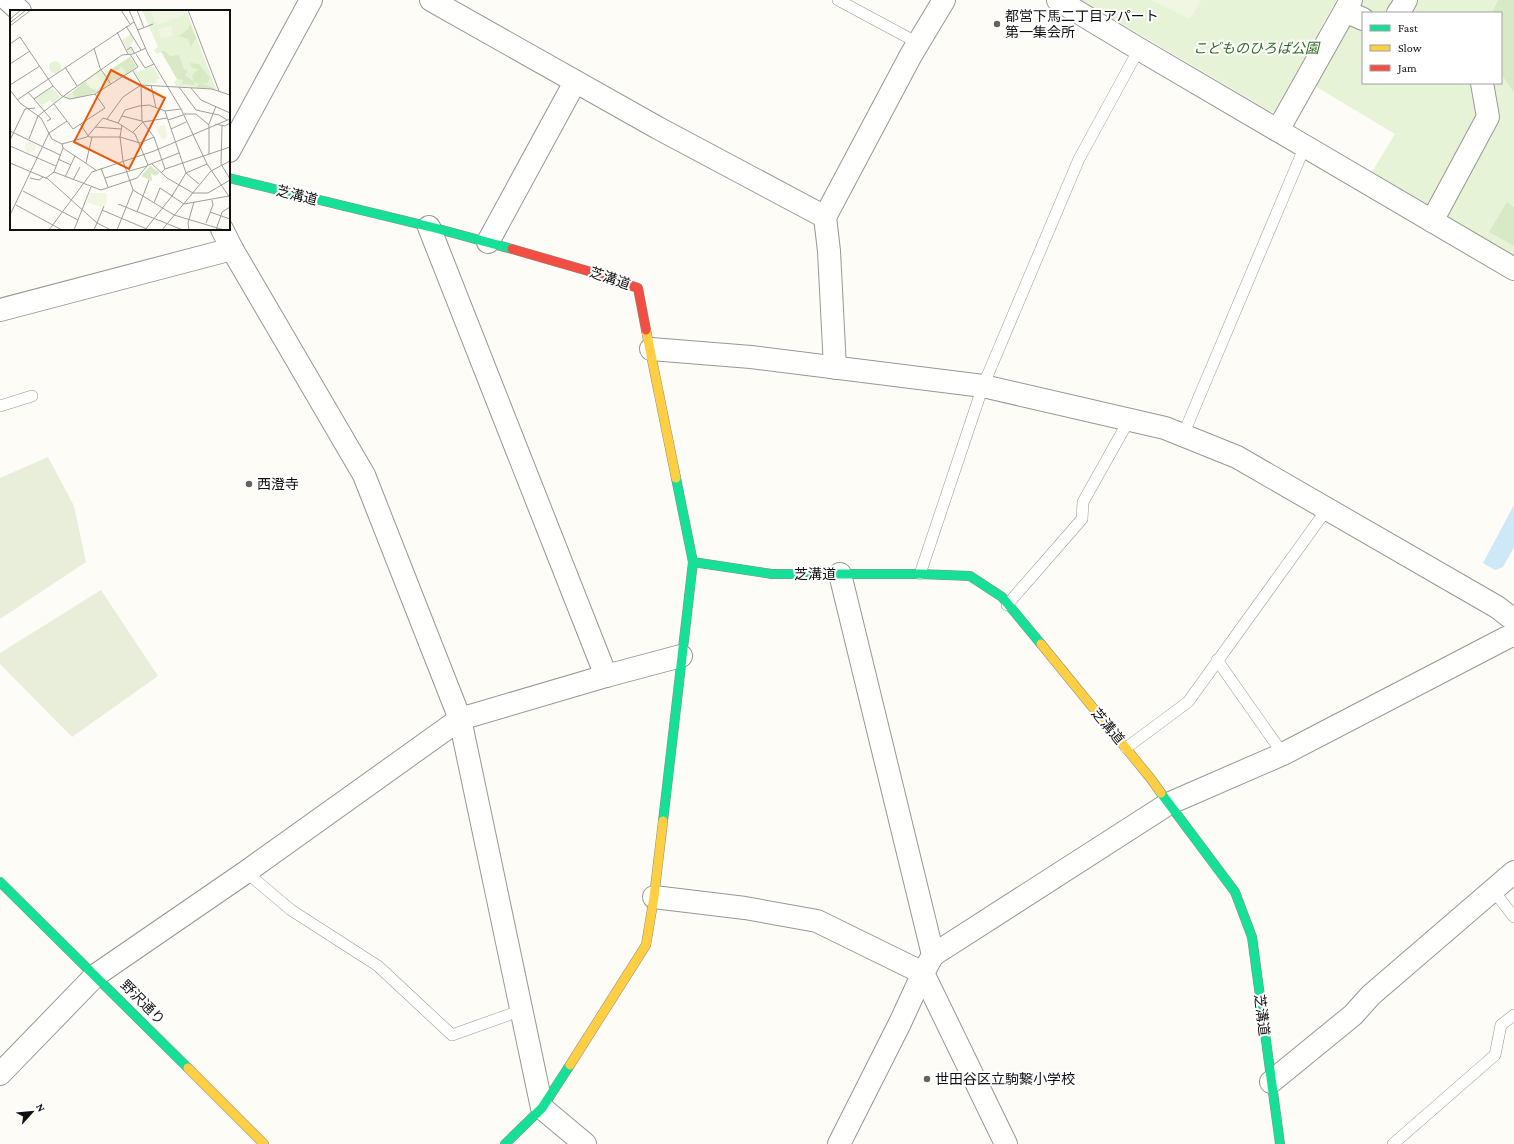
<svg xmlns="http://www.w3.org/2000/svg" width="1514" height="1144" font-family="'Crimson Pro','Noto Sans JP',serif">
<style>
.green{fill:#e7f3d7;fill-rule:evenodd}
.forest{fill:#d8eac5}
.cemetery{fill:#e9eedb}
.pitch{fill:#f0f6e1}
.water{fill:#cde8f7}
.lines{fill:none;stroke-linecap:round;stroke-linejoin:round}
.lane-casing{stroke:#979795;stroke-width:12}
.street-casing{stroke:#979795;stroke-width:24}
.fast-casing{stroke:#8e8d8b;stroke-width:10}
.slow-casing{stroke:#8e8d8b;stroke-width:10}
.jam-casing{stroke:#8e8d8b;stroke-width:10}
.lane{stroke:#fffffe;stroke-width:11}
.street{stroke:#fffffe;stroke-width:22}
.fast{stroke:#16e098;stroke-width:9}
.slow{stroke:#ffcf43;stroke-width:9}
.jam{stroke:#f24e42;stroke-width:9}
.poi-dot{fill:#646362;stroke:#fff;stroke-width:1.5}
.labels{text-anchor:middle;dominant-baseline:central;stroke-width:4;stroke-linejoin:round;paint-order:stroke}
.poi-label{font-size:14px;fill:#111;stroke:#fff;text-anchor:start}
.park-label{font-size:14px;font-style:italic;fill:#2f6b1f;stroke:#fff}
.street-label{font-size:14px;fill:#111;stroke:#fff}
.inset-road{fill:none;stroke:#9f9e9b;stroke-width:1}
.view{fill:#e8590c;fill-opacity:0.15;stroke:#e8590c;stroke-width:2}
.inset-edge{fill:none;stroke:#111;stroke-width:2}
</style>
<rect width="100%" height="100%" fill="#fdfcf7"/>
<g class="green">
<path d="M 1081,0 L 1336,0 L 1275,114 Z"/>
<path d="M 1363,0 L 1514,0 L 1514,256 L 1437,213 L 1372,172 L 1395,134 L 1310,83 ZM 1363,13 L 1501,13 L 1501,83 L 1363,83 Z"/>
</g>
<g class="forest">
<path d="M 1498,0 L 1514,0 L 1514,92 L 1501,74 L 1501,13 L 1492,13 Z"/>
<path d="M 1507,202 L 1514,207 L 1514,246 L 1489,232 Z"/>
</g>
<g class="cemetery">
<path d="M 48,457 L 74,506 L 86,562 L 0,619 L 0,478 Z"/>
<path d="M 101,590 L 158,676 L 72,737 L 0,664 L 0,653 Z"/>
</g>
<path class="pitch" d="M 1151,0 L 1201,0 L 1190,19 Z"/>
<path class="water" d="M 1514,505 L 1514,547 L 1503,567 L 1495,570 L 1483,563 Z"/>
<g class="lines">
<g class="lane-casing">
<g id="lane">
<path d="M 838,0 L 918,43"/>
<path d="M 0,406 L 32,396"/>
<path d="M 1183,435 L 1305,146"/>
<path d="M 920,574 L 983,386 L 1079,159 L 1139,49"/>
<path d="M 1007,605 L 1082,519 L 1083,502 L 1129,420"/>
<path d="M 1217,660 L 1283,754"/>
<path d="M 1126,748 L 1188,702 L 1327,509"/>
<path d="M 246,872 L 291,910 L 378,966 L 452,1035 L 522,1010"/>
<path d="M 1493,890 L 1514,917"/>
<path d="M 1393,1144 L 1495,1055 L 1501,1025 L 1514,1015"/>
</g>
</g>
<g class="street-casing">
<g id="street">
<path d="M 8,0 L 20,11"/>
<path d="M 431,0 L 658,128 L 825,217 L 911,55 L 944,0"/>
<path d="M 1058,0 L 1139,49 L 1514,269"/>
<path d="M 1345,11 L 1363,19"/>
<path d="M 1398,13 L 1401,9 L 1406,0"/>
<path d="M 1278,130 L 1351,0"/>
<path d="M 229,151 L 311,0"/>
<path d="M 825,217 L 829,251 L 835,368"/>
<path d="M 1432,221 L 1488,117 L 1482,83"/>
<path d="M 429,227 L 606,676"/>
<path d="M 222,229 L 232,249 L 364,475 L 460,719 L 542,1108 L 585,1144"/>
<path d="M 488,242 L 575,82"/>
<path d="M 0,310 L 232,249"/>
<path d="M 651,349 L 751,357 L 983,386 L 1165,428 L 1237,457 L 1497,607 L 1514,620"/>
<path d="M 840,574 L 933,955"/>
<path d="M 654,897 L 745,908 L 817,921 L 923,973 L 1006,1144"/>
<path d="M 0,1074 L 96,975 L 246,872 L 460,719 L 606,676 L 681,656"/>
<path d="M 1271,1082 L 1353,1015 L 1371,995 L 1514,872"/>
<path d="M 839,1144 L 900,1023 L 923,973 L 933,955 L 1168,804 L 1283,754 L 1506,638 L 1514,635"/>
</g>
</g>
<g class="fast-casing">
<g id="fast">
<path d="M 229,178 L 435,228 L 512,249"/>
<path d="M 693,562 L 772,574 L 920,574 L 970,576 L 1002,597 L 1041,644"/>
<path d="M 1161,793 L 1235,892 L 1252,937 L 1280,1144"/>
<path d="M 663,821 L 693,562 L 676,478"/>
<path d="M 0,882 L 188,1068"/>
<path d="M 505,1144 L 542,1108 L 570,1065"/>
</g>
</g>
<g class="slow-casing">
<g id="slow">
<path d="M 646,330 L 676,478"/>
<path d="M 1041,644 L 1151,779 L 1161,793"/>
<path d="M 570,1065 L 646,945 L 654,897 L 663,821"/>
<path d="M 188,1068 L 264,1144"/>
</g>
</g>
<g class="jam-casing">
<path id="jam" d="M 512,249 L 588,271 L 638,288 L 646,330"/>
</g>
<use href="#lane" class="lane"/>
<use href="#street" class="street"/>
<use href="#fast" class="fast"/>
<use href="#slow" class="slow"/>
<use href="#jam" class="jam"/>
</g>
<g class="poi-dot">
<circle cx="997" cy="24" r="4"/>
<circle cx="249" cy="484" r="4"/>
<circle cx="927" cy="1079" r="4"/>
</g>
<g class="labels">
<g class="poi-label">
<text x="1005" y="16">都営下馬二丁目アパート<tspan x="1005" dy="16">第一集会所</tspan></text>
<text x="257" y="484">西澄寺</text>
<text x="935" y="1079">世田谷区立駒繋小学校</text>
</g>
<g class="park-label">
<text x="1256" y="48">こどものひろば公園</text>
</g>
<g class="street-label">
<text transform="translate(297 195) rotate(14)">芝溝道</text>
<text transform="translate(610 278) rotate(19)">芝溝道</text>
<text x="815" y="574">芝溝道</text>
<text transform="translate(1108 726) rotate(50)">芝溝道</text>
<text transform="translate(143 1002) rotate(45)">野沢通り</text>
<text transform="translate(1262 1015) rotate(83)">芝溝道</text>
</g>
</g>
<g transform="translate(10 10)">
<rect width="220" height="220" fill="#fdfcf7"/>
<path d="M 132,0 L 176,0 L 206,79 L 166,76 L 164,72 L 167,69 L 151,42 L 147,44 L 144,40 L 148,37 ZM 121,24 L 124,29 L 120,37 L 124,43 L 119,43 L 112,30 ZM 120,47 L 127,57 L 106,71 L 104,69 L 100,72 L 95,63 ZM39 57a6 6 0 1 1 12 0a6 6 0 1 1-12 0ZM 143,56 L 150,68 L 147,70 L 148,73 L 132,74 L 124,61 L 126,59 L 128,62 ZM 90,59 L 101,74 L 90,81 L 63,89 L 56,87 ZM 42,78 L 51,87 L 43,94 L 40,90 L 32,96 L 26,88 Z" fill="#e7f3d7"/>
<path d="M 180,14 L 186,28 L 181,37 L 178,29 L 169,26 L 178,19 ZM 151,41 L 155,41 L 160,46 L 169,45 L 174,59 L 178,61 L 175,65 L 183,71 L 182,65 L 188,59 L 182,58 L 180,53 L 189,54 L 200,68 L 198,73 L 190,74 L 198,75 L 205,79 L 188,78 L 186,77 L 189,74 L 184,72 L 185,75 L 172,74 L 173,70 L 167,69 ZM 120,47 L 126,56 L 122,60 L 111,67 L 116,62 L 111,56 L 110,59 L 102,63 L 100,60 ZM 75,72 L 80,78 L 90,81 L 66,88 L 62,82 ZM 140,156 L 150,163 L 145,166 L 141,163 L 142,171 L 131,166 Z" fill="#d8eac5"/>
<path d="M 140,0 L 174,0 L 176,4 L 147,15 ZM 161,16 L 163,26 L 151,28 L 148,19 ZM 86,64 L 94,76 L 87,80 L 81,78 L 76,72 ZM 155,115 L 157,124 L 157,128 L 152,130 L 146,117 ZM14.5 137a5.5 5.5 0 1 1 11 0a5.5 5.5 0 1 1-11 0ZM 80,183 L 96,183 L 97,189 L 95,196 L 91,197 L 77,192 Z" fill="#f0f6e1"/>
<path class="inset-road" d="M 111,0 L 120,14M 119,0 L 138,44 L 171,99 L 197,154 L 220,188M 127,0 L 134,18M 178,0 L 209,81M 0,9 L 11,0M 1,12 L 16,0M 0,16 L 21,0M 116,16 L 131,40M 128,20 L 143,14M 107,22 L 118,44M 0,34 L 10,27 L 43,76 L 52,86 L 60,89 L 85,84 L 128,57 L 120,44M 84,38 L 90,58 L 101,74M 117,40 L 121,37 L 125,44M 126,44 L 135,58 L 144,54M 0,54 L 20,41M 55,57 L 67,76M 123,61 L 131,74 L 132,111 L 144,127 L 155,159M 0,75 L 30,56M 141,75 L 146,98M 169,77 L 186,100 L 209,105 L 217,110M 181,78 L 191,90 L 220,103M 0,80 L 10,93 L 31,108 L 42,129 L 52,134M 18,82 L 41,109 L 37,111M 24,89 L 43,76M 7,90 L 124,12M 44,94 L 63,119 L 95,98 L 85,84M 155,101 L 176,163 L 189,174M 174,104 L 186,104 L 199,115 L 199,144M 112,106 L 132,111M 97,109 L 113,87 L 131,75 L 202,79 L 220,85M 158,110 L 173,105M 108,113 L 115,100 L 129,96 L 139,95 L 155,101 L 171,99M 70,114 L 79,127 L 110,127 L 130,133 L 144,127M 199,114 L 206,96M 205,114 L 215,116 L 220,113M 112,115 L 110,127 L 113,151 L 123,180 L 164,205 L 214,220M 212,116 L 211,154 L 220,169M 85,117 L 111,119M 161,119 L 176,112M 0,121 L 50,145M 123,122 L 133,112 L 157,108M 19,129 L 28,106 L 59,82 L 112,45 L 123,44 L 136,38M 0,130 L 15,99 L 25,98M 52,134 L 77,127 L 93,108 L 108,113 L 125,124 L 138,155M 0,136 L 46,156M 53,138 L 86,160M 48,149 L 61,155M 0,153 L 38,169 L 87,213 L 101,220M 76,153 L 82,127M 142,154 L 157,168 L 183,183 L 198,183 L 220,170M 91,158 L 98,177M 44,162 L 91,180 L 127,168 L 138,155 L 169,143M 152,162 L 155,159 L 220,137M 55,167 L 65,146M 20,168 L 29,170 L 33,167M 36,168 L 44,162 L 53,138 L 52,134M 95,168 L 137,156M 63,170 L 70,157M 13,181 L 68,210M 144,193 L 150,178 L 174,194 L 219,186M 108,194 L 173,220M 6,195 L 52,220M 92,200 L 139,220M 127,202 L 139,170M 200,202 L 220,209M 0,205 L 39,123 L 57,111M 196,213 L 203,195 L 202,190M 39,220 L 82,162 L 144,141 L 220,109M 64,220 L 81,177M 84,220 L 94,196M 107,220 L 123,180M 135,220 L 162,186 L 176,163 L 197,154M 152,220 L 201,161 L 220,151M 179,220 L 178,213 L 184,192M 206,220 L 212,202 L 220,197"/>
<path class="view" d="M 101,60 L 155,88 L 119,159 L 64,132 Z"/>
<rect width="220" height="220" class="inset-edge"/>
</g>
<rect x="1362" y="12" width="140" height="72" fill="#ffffff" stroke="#a0a0a0"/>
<rect x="1370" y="25" width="20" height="6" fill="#16e098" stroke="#a0a0a0"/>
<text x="1398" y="32" font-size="12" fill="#111111">Fast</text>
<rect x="1370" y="45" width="20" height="6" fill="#ffcf43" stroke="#a0a0a0"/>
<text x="1398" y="52" font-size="12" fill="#111111">Slow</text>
<rect x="1370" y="65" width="20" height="6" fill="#f24e42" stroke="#a0a0a0"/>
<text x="1398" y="72" font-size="12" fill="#111111">Jam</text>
<g transform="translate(32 1112) rotate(63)" stroke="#ffffff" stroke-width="3" paint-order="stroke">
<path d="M0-3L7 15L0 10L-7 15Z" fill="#111111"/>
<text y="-6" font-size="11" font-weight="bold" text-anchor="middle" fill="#111111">N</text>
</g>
</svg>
